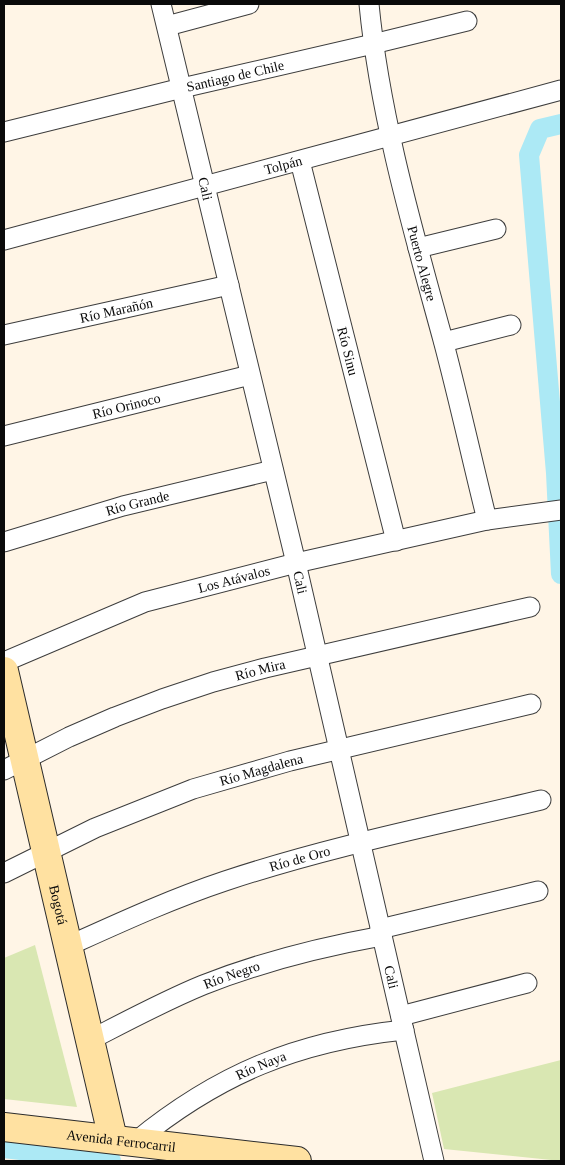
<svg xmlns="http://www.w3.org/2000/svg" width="565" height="1165" font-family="Georgia,serif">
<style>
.green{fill:#d9e7b2}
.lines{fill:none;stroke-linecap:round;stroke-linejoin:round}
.canal{stroke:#ace9f5;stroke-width:20}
.street-casing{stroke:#3d3d3d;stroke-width:21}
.secondary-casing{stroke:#2c2c2c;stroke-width:30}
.street{stroke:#fff;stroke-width:19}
.secondary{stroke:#ffe1a1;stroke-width:28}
.labels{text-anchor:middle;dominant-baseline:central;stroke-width:5;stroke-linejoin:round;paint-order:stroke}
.street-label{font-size:14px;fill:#0a0a0a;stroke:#fff}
</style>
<rect width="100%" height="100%" fill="#fff5e6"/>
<g class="green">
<path d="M 35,945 L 77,1107 L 4,1099 L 4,958 Z"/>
<path d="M 561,1060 L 561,1161 L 444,1149 L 432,1093 Z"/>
</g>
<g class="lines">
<g class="canal">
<path d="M 561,124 L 540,129 L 529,155 L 556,473 L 561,574"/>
<path d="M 4,1148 L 111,1161"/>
</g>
<g class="street-casing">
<g id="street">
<path id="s1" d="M 161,4 L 296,563 L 434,1161"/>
<path id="s2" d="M 369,4 C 380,118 413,230 443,340 C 459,400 472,460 487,520"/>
<path d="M 167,26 L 249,4"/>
<path id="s3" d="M 4,132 L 182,88 L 373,44 L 467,21"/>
<path id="s4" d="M 300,161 L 396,541"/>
<path id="s5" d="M 4,240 L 561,90"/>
<path d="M 418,248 L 496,229"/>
<path id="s6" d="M 4,335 L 229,285"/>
<path d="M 444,342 L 511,325"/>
<path id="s7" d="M 4,436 L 250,375"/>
<path id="s8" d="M 4,542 L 123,506 L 273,470"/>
<path id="s9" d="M 4,662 L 145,602 L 296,563 L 487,520 L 561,510"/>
<path id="s10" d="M 4,770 L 69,737 L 115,717 L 162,699 L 213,682 L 265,668 L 530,607"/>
<path id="s11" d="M 4,873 L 95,828 L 193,789 L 290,761 L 531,704"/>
<path d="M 380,929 L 538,891"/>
<path id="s12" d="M 68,946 C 119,923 171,899 225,881 C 327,847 436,825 541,800"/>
<path d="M 401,1016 L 527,983"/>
<path id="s13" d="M 90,1040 C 127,1021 164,1001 203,985 C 261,962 321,947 382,936"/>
<path id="s14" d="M 135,1142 C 218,1074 298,1041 404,1030"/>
</g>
</g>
<g class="secondary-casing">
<g id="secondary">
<path id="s15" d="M 4,671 L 113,1139"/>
<path id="s16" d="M 4,1127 L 297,1161"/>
</g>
</g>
<use href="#street" class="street"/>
<use href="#secondary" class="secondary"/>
</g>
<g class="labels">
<g class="street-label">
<text stroke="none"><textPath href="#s3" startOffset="238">Santiago de Chile</textPath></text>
<text stroke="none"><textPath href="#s5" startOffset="289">Tolpán</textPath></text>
<text stroke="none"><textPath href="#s1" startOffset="190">Cali</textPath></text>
<text stroke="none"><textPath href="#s2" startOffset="265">Puerto Alegre</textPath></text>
<text stroke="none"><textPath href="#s6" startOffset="115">Río Marañón</textPath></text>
<text stroke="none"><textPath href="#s4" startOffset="196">Río Sinu</textPath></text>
<text stroke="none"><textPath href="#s7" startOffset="126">Río Orinoco</textPath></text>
<text stroke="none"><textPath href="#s8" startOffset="139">Río Grande</textPath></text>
<text stroke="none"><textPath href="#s9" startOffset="245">Los Atávalos</textPath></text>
<text stroke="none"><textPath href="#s1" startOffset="595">Cali</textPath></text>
<text stroke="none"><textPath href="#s10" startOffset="276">Río Mira</textPath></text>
<text stroke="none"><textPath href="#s11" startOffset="278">Río Magdalena</textPath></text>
<text stroke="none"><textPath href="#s12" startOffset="248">Río de Oro</textPath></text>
<text stroke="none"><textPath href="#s15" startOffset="240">Bogotá</textPath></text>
<text stroke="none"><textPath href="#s13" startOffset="156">Río Negro</textPath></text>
<text stroke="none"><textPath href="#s1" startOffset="1000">Cali</textPath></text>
<text stroke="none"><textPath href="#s14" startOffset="148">Río Naya</textPath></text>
<text stroke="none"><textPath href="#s16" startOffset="118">Avenida Ferrocarril</textPath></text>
</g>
</g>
<rect width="565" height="1165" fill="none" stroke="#0a0a0a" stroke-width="10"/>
</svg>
